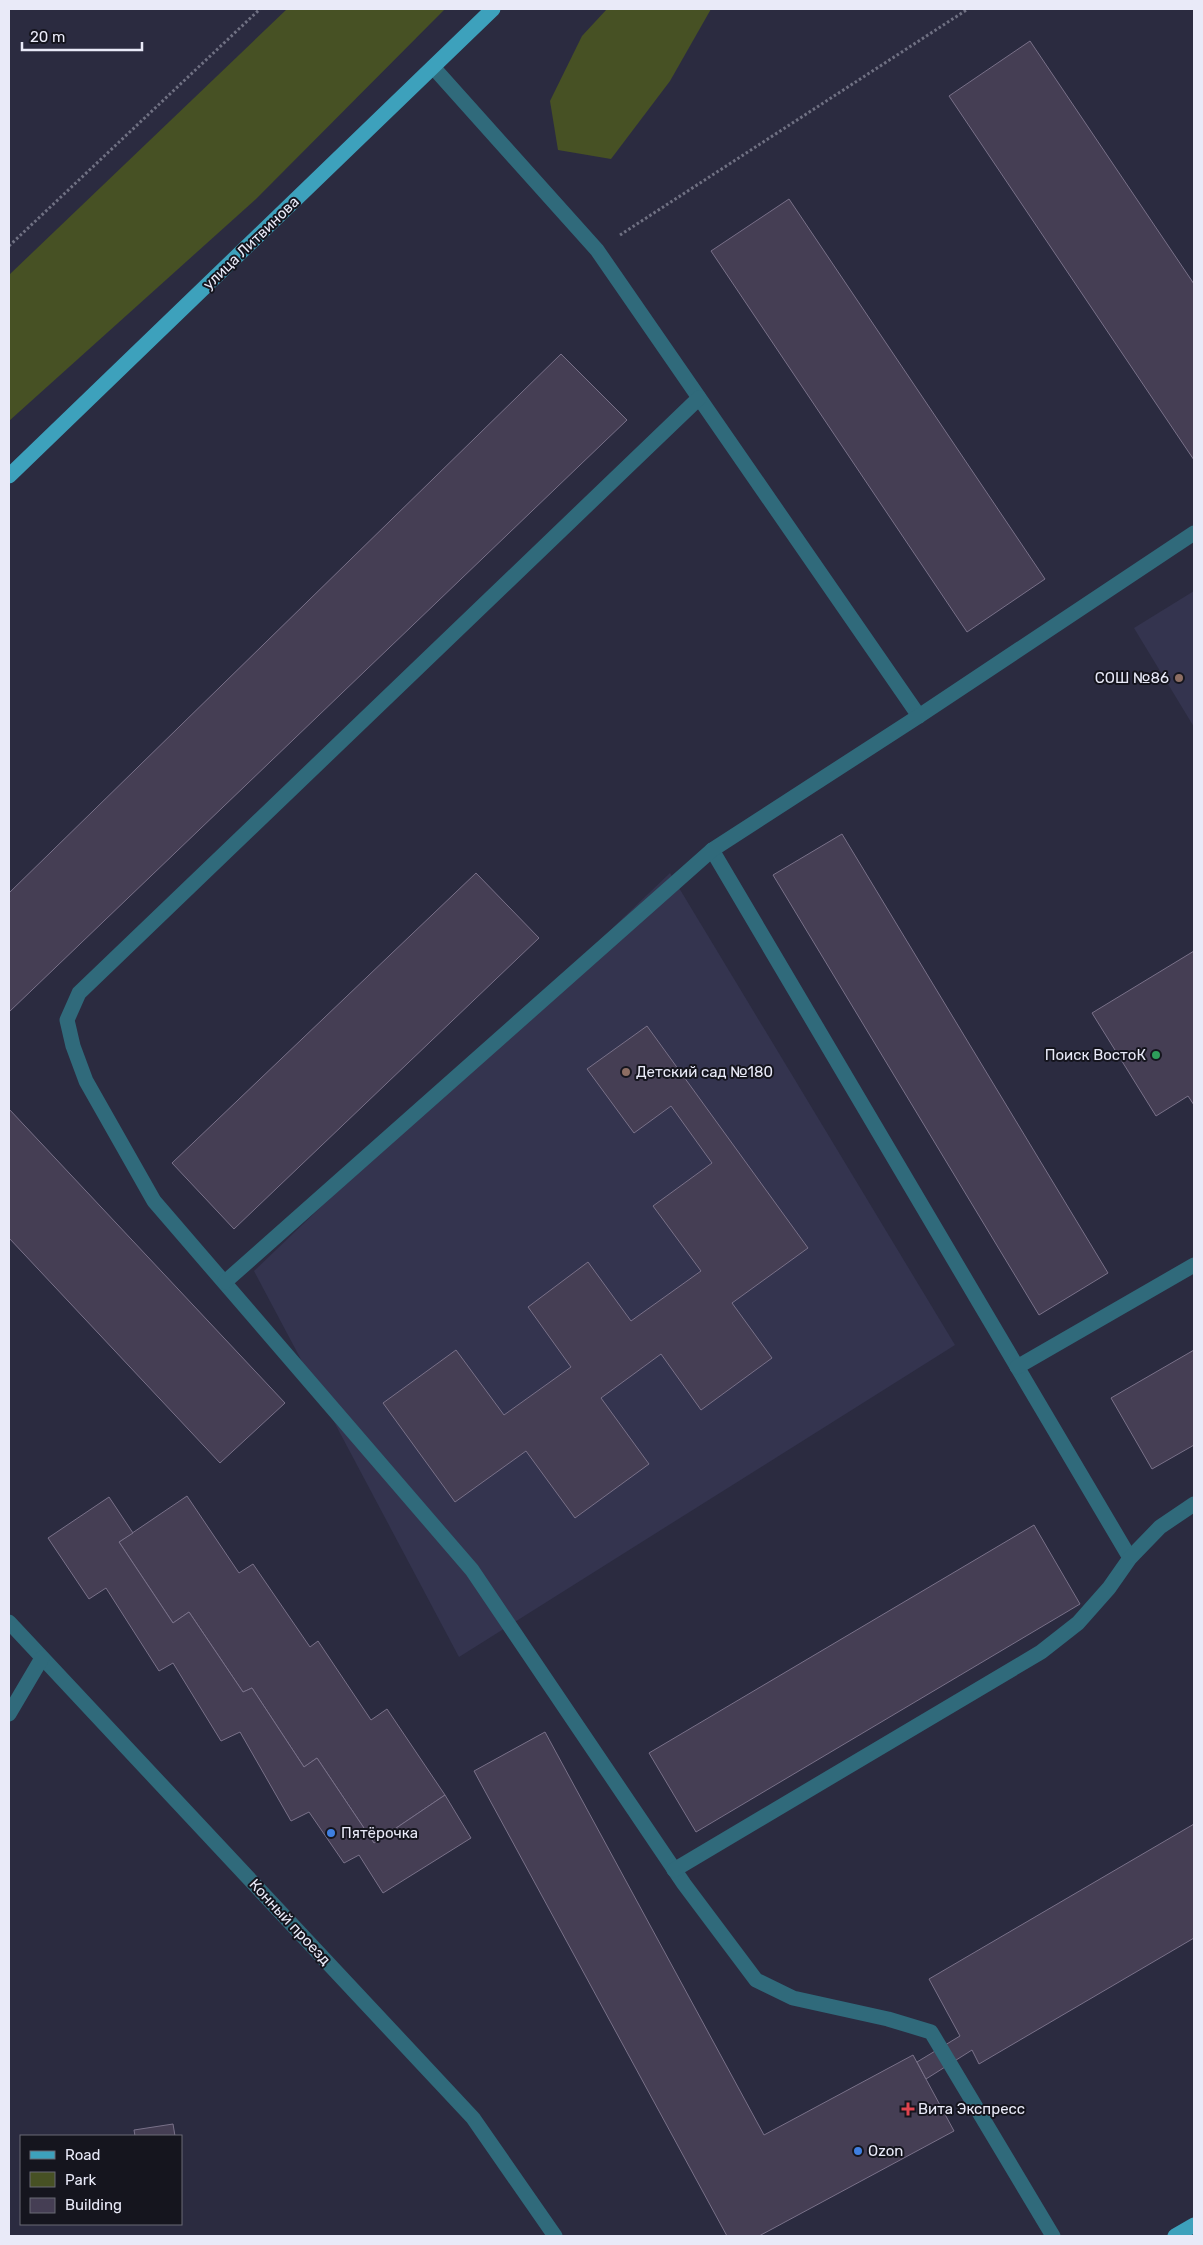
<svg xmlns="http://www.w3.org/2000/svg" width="1203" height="2245" font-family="Rubik,sans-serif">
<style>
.built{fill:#34344f}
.green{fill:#475124}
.building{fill:#453e54;stroke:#797189}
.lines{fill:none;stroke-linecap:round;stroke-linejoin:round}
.path{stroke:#707183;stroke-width:3;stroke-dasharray:2.5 2.5;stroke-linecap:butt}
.minor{stroke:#306a7b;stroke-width:15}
.major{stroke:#3da1bc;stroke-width:15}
.education-dot{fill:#8d6e63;stroke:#15151e;stroke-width:2}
.leisure-dot{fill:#2e9e5b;stroke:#15151e;stroke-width:2}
.shop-dot{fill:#3f7fe0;stroke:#15151e;stroke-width:2}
.health-dot{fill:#e0444e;stroke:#15151e;stroke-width:2}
.labels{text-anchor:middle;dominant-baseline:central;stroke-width:4;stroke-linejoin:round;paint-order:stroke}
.street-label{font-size:15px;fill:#e9eaf8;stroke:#15151e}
.poi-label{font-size:15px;fill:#e9eaf8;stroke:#15151e;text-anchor:start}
</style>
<rect width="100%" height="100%" fill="#2b2b40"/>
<g class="built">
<path d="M 1194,591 L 1194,727 L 1134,628 Z"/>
<path d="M 670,873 L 955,1345 L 459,1657 L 254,1271 Z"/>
</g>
<g class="green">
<path d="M 287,9 L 445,9 L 256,199 L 9,421 L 9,275 Z"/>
<path d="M 607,9 L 711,9 L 670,81 L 611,159 L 558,150 L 550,101 L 582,36 Z"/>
</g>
<g class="building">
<path d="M 1030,41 L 1194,284 L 1194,460 L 949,96 Z"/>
<path d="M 789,199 L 1045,579 L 967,632 L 711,251 Z"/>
<path d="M 561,354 L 627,420 L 9,1012 L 9,893 Z"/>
<path d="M 842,834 L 1108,1273 L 1039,1315 L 773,875 Z"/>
<path d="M 476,873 L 539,938 L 234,1229 L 172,1163 Z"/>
<path d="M 1194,951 L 1194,1105 L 1188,1096 L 1156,1116 L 1092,1013 Z"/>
<path d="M 647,1026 L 808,1248 L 732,1303 L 772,1358 L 701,1410 L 661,1354 L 601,1398 L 649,1464 L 575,1518 L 526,1451 L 455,1502 L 383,1403 L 456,1350 L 504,1415 L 571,1367 L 528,1307 L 588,1262 L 631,1321 L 701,1271 L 653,1206 L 712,1163 L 671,1106 L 634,1133 L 587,1069 Z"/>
<path d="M 9,1109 L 285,1403 L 220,1463 L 9,1238 Z"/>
<path d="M 1194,1350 L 1194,1445 L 1152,1469 L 1111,1398 Z"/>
<path d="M 187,1496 L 239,1573 L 253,1564 L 310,1647 L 318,1641 L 371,1720 L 387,1709 L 445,1795 L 374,1843 L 317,1758 L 304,1767 L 252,1688 L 243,1692 L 189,1612 L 173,1623 L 119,1542 Z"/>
<path d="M 109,1497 L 133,1533 L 119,1542 L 173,1623 L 189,1612 L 243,1692 L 252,1688 L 304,1767 L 317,1758 L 374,1843 L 445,1795 L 471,1838 L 383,1893 L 359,1855 L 344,1863 L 309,1812 L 291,1821 L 240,1732 L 221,1741 L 173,1663 L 159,1671 L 106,1588 L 89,1599 L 48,1538 Z"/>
<path d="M 1034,1525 L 1080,1604 L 696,1832 L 649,1753 Z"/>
<path d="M 545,1732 L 764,2135 L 913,2055 L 954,2131 L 759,2236 L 727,2236 L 474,1771 Z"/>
<path d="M 1194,1824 L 1194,1938 L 979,2064 L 972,2050 L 926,2079 L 917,2062 L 960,2036 L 929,1979 Z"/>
<path d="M 173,2124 L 175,2136 L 135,2136 L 134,2130 Z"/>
</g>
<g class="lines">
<g class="path">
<path d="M 620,235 L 968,9"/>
<path d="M 9,246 L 260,9"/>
</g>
<g class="minor">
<path d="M 433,67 L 597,250 L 919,716"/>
<path d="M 699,398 L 79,993 L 67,1020 L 73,1046 L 86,1081 L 154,1201 L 472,1570 L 684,1884 L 756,1980 L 793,1998 L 888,2019 L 931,2032 L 1053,2236"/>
<path d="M 712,850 L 1130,1558"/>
<path d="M 225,1282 L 712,850 L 919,716 L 1194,533"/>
<path d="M 1017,1367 L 1194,1265"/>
<path d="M 9,1622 L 473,2118 L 555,2236"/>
<path d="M 9,1714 L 42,1658"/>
<path d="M 674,1870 L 1041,1652 L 1078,1623 L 1109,1588 L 1130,1558 L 1160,1527 L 1194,1504"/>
</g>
<g class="major">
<path d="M 9,476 L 493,9"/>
<path d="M 1175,2236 L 1194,2225"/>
</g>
</g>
<g class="education-dot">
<circle cx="1179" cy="678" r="5"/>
<circle cx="626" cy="1072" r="5"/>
</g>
<circle class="leisure-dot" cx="1156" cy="1055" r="5"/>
<g class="shop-dot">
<circle cx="331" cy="1833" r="5"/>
<circle cx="858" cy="2151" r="5"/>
</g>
<path class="health-dot" d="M905.5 2101.5h5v5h5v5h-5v5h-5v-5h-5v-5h5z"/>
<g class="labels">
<g class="street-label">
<text transform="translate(251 243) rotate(-44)">улица Литвинова</text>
<text transform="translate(290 1922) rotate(47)">Конный проезд</text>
</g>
<g class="poi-label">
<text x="1169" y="678" text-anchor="end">СОШ №86</text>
<text x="1146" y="1055" text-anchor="end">Поиск ВостоК</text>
<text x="636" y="1072">Детский сад №180</text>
<text x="341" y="1833">Пятёрочка</text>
<text x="918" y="2109">Вита Экспресс</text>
<text x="868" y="2151">Ozon</text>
</g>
</g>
<rect width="1203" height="2245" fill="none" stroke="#e9eaf8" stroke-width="20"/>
<rect x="20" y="2135" width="162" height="90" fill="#15151e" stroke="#6a6a75"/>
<rect x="30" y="2151" width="25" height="8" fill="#3da1bc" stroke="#6a6a75"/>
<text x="65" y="2160" font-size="15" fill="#e9eaf8">Road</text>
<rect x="30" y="2172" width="25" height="15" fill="#475124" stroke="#6a6a75"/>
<text x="65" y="2185" font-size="15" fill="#e9eaf8">Park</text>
<rect x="30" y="2198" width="25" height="15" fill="#453e54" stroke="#6a6a75"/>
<text x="65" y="2210" font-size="15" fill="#e9eaf8">Building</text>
<path d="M22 42v8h120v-8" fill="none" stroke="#e9eaf8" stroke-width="2.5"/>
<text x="30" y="42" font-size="15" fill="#e9eaf8" stroke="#15151e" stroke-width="4" paint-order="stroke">20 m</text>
</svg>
